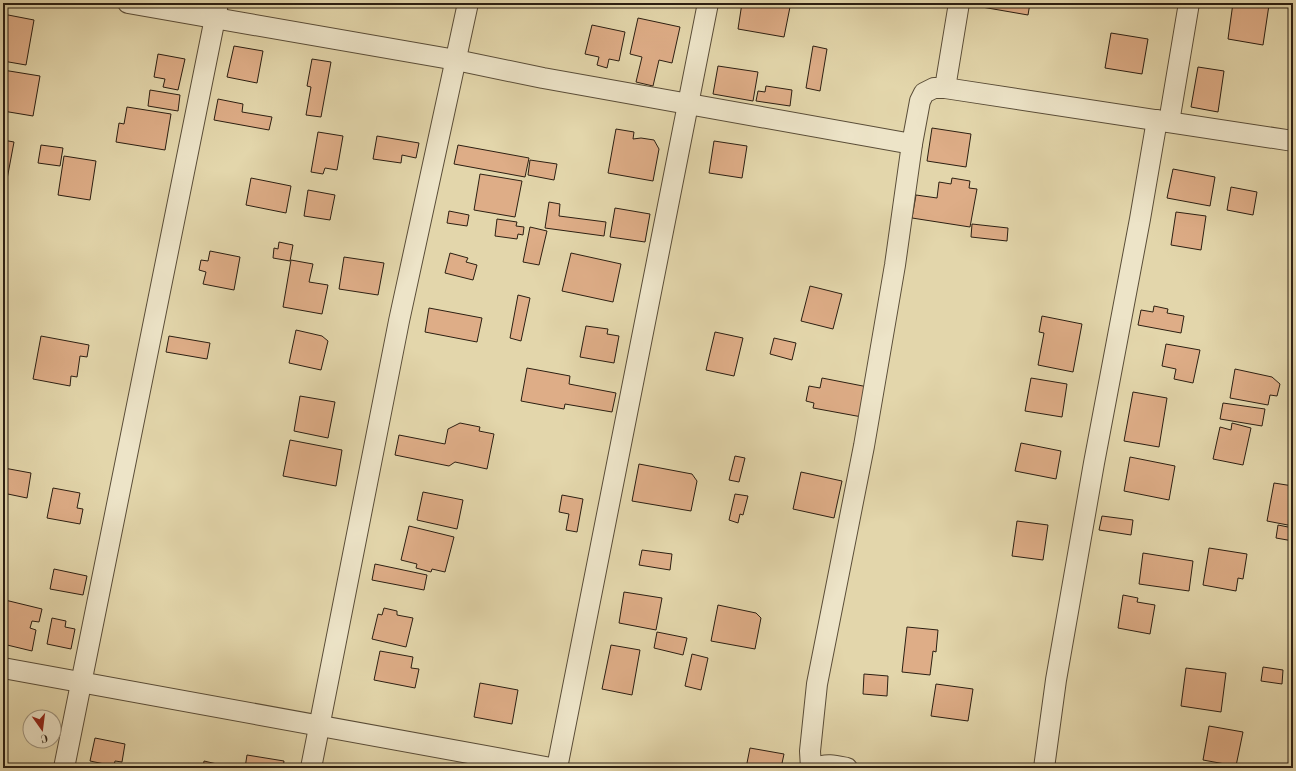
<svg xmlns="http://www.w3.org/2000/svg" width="1296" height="771" font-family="'Old Standard TT',serif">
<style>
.building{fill:#dead87;stroke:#2c1f12}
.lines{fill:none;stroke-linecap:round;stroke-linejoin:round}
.minor-casing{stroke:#5a4d38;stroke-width:22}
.minor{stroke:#ede4c8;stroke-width:20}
</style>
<rect width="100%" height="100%" fill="#e3d6ab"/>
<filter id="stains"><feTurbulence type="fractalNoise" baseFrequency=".005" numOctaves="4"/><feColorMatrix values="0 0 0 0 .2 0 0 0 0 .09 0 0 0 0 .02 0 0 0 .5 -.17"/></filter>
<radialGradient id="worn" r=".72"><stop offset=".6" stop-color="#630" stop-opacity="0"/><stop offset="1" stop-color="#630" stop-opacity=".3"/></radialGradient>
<g class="building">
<path d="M 742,3 L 769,3 L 790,7 L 784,37 L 738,29 Z"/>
<path d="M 977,3 L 1030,3 L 1028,15 L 976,6 Z"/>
<path d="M 1233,3 L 1258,3 L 1269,5 L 1263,45 L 1228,39 Z"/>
<path d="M 3,14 L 34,20 L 26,65 L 3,61 Z"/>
<path d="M 638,18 L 680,27 L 672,63 L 659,60 L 653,86 L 636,82 L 642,57 L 630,54 Z"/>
<path d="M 592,25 L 625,32 L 619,61 L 609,59 L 607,68 L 597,65 L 599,57 L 585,54 Z"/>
<path d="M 1111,33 L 1148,39 L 1142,74 L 1105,68 Z"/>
<path d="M 234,46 L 263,51 L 257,83 L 227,77 Z"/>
<path d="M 813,46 L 827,49 L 820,91 L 806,88 Z"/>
<path d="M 158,54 L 185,59 L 178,90 L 163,87 L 165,79 L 154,77 Z"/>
<path d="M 312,59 L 331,62 L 321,117 L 306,115 L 311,87 L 307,86 Z"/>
<path d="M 718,66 L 758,72 L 753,101 L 713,94 Z"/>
<path d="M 1198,67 L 1224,71 L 1218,112 L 1191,107 Z"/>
<path d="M 3,70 L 40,76 L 33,116 L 3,111 Z"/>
<path d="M 766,86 L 792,90 L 790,106 L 756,101 L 758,91 L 765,92 Z"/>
<path d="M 150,90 L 180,95 L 178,111 L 148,106 Z"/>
<path d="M 218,99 L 243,104 L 242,112 L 272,117 L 269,130 L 214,120 Z"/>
<path d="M 127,107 L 171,114 L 165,150 L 116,142 L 119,123 L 124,124 Z"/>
<path d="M 932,128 L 971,134 L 966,167 L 927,161 Z"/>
<path d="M 616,129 L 634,132 L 633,139 L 641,138 L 654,140 L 659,149 L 653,181 L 608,173 Z"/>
<path d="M 318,132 L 343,136 L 337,170 L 325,168 L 323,174 L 311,172 Z"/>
<path d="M 377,136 L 419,143 L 416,158 L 402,155 L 401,163 L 373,159 Z"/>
<path d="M 3,140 L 14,142 L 5,190 L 3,189 Z"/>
<path d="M 714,141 L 747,146 L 742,178 L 709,173 Z"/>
<path d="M 41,145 L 63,148 L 60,166 L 38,163 Z"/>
<path d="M 458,145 L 529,158 L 525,177 L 454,164 Z"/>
<path d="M 64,156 L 96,161 L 90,200 L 58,195 Z"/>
<path d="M 530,160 L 557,164 L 554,180 L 528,175 Z"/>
<path d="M 1173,169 L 1215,177 L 1210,206 L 1167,198 Z"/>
<path d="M 480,174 L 522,181 L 515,217 L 474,210 Z"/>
<path d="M 251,178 L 291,186 L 286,213 L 246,205 Z"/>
<path d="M 952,178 L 970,181 L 969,188 L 977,189 L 970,227 L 912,218 L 916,195 L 937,198 L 939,182 L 951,184 Z"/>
<path d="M 1231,187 L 1257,192 L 1253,215 L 1227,210 Z"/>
<path d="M 308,190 L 335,195 L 330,220 L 304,216 Z"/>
<path d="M 549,202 L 560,204 L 559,216 L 606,222 L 604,236 L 545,228 Z"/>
<path d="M 615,208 L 650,214 L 645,242 L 610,237 Z"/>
<path d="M 449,211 L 469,215 L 467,226 L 447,223 Z"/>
<path d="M 1176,212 L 1206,216 L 1201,250 L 1171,245 Z"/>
<path d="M 497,219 L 517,222 L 516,226 L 524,227 L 523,235 L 518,234 L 517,239 L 495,236 Z"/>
<path d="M 972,224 L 1008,228 L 1007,241 L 971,237 Z"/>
<path d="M 530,227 L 547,231 L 539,265 L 523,262 Z"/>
<path d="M 279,242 L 293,245 L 290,261 L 273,258 L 274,248 L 278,249 Z"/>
<path d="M 210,251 L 240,257 L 234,290 L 203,284 L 206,272 L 199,270 L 201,260 L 208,261 Z"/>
<path d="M 450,253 L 468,258 L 466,262 L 477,265 L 473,280 L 445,273 Z"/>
<path d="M 571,253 L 621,264 L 613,302 L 562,291 Z"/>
<path d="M 344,257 L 384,263 L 378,295 L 339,289 Z"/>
<path d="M 291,260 L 313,264 L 309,282 L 328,285 L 322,314 L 283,307 Z"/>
<path d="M 810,286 L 842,294 L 833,329 L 801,321 Z"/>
<path d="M 518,295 L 530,298 L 521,341 L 510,338 Z"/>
<path d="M 1154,306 L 1168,309 L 1167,313 L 1184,316 L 1181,333 L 1138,325 L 1141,310 L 1153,312 Z"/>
<path d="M 429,308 L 482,318 L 477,342 L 425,332 Z"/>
<path d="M 1042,316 L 1082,324 L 1073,372 L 1038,365 L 1044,333 L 1039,332 Z"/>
<path d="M 586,326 L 608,329 L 607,334 L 619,336 L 614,363 L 580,357 Z"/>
<path d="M 296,330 L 322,336 L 328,341 L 321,370 L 289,363 Z"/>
<path d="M 715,332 L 743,338 L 734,376 L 706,370 Z"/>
<path d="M 41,336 L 89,345 L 87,357 L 80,356 L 77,377 L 71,376 L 70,386 L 33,379 Z"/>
<path d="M 169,336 L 210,343 L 207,359 L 166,352 Z"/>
<path d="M 774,338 L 796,343 L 792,360 L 770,354 Z"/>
<path d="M 1166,344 L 1200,350 L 1193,383 L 1174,379 L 1176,369 L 1162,366 Z"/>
<path d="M 527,368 L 570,376 L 569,384 L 616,393 L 612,412 L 565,404 L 564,409 L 521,401 Z"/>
<path d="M 1235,369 L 1272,377 L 1280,384 L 1277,396 L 1270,395 L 1268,405 L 1230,398 Z"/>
<path d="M 822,378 L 868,387 L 862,417 L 813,408 L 814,403 L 806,401 L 809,386 L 820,388 Z"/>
<path d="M 1031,378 L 1067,384 L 1062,417 L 1025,411 Z"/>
<path d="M 1133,392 L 1167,398 L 1159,447 L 1124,441 Z"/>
<path d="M 300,396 L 335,402 L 328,438 L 294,431 Z"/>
<path d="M 1223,403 L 1265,409 L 1262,426 L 1220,419 Z"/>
<path d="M 460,423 L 480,427 L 479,431 L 494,434 L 487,469 L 455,462 L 449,466 L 395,455 L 399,435 L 445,444 L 448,429 Z"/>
<path d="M 1232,423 L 1251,428 L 1243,465 L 1213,459 L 1220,427 L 1231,430 Z"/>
<path d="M 290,440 L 342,450 L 336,486 L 283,476 Z"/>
<path d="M 1021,443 L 1061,451 L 1056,479 L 1015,471 Z"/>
<path d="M 735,456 L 745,458 L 739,482 L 729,480 Z"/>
<path d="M 1130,457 L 1175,466 L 1169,500 L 1124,491 Z"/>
<path d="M 639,464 L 692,474 L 697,481 L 691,511 L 632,501 Z"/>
<path d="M 4,468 L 31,473 L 27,498 L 3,493 Z"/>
<path d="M 801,472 L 842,481 L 834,518 L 793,509 Z"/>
<path d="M 1274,483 L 1293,486 L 1293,526 L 1267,521 Z"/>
<path d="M 53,488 L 80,493 L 77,508 L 83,509 L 80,524 L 47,518 Z"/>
<path d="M 423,492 L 463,500 L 457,529 L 417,520 Z"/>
<path d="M 735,494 L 748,496 L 743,515 L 740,514 L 738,523 L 729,520 Z"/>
<path d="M 562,495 L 583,499 L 577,532 L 566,530 L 569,514 L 559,512 Z"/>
<path d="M 1102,516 L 1133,520 L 1131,535 L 1099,530 Z"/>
<path d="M 1017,521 L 1048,525 L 1043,560 L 1012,556 Z"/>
<path d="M 1278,525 L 1293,528 L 1293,541 L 1276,538 Z"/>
<path d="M 409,526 L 454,537 L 445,572 L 432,569 L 431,572 L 416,568 L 417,564 L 401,560 Z"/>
<path d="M 1209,548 L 1247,554 L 1243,579 L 1238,578 L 1236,591 L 1203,585 Z"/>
<path d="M 642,550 L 672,554 L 670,570 L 639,565 Z"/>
<path d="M 1143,553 L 1193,561 L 1189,591 L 1139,584 Z"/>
<path d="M 375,564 L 427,575 L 424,590 L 372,580 Z"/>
<path d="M 54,569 L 87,576 L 83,595 L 50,589 Z"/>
<path d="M 624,592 L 662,598 L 656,630 L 619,623 Z"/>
<path d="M 1123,595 L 1138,598 L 1137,602 L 1155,605 L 1150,634 L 1118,628 Z"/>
<path d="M 5,600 L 42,609 L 39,622 L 32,621 L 30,628 L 36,630 L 32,651 L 3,644 L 3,611 Z"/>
<path d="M 718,605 L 756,613 L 761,618 L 755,649 L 711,641 Z"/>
<path d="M 384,608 L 397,611 L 397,615 L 413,618 L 406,647 L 372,639 L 378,614 L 382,615 Z"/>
<path d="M 52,618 L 66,621 L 65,627 L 75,629 L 71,649 L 47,644 Z"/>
<path d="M 907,627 L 938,630 L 936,652 L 933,651 L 930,675 L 902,672 Z"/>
<path d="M 657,632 L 687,638 L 683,655 L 654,648 Z"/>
<path d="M 611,645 L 640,650 L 632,695 L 602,689 Z"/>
<path d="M 380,651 L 413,657 L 411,668 L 419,669 L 415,688 L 374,680 Z"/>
<path d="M 692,654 L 708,658 L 701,690 L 685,686 Z"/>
<path d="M 1263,667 L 1283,670 L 1282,684 L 1261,681 Z"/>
<path d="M 1186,668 L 1226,673 L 1221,712 L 1181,706 Z"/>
<path d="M 864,674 L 888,676 L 887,696 L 863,694 Z"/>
<path d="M 480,683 L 518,690 L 512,724 L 474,717 Z"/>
<path d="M 936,684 L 973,689 L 968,721 L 931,716 Z"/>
<path d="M 1209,726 L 1243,732 L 1236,766 L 1203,760 Z"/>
<path d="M 95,738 L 125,744 L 122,762 L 115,761 L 114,766 L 90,761 Z"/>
<path d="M 750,748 L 784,754 L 781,768 L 746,768 Z"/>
<path d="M 247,755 L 284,761 L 283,768 L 245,768 Z"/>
<path d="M 204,761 L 230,767 L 230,768 L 203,768 Z"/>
</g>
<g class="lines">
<g class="minor-casing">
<g id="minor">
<path d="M 128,3 L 456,60 L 543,78 L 912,144"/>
<path d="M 945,88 L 959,3"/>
<path d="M 1169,122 L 1189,3"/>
<path d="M 3,668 L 551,768"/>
<path d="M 64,768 L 218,3"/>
<path d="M 311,768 L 399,321 L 468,3"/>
<path d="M 557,768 L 708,3"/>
<path d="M 811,768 L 810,751 L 817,684 L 864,446 L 895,265 L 912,144 L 920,101 L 924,93 L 934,88 L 945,88 L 1293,141"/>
<path d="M 817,768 C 826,763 837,766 847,768"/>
<path d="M 1044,768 L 1056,680 L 1094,463 L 1140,219 L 1157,120"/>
</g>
</g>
<use href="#minor" class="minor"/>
</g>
<rect width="1296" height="771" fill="none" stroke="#e3d6ab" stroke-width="16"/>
<rect x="4" y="4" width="1288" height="763" fill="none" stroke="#2c1f12" stroke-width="2"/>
<rect x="8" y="8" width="1280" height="755" fill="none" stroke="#2c1f12"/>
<g transform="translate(42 729) rotate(166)"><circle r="19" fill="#ede4c8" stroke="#a0957f"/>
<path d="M0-3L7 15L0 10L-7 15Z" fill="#8f2418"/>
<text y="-6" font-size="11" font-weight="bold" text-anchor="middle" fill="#2c1f12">С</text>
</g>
<rect width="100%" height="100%" filter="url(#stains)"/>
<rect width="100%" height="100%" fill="url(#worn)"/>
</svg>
